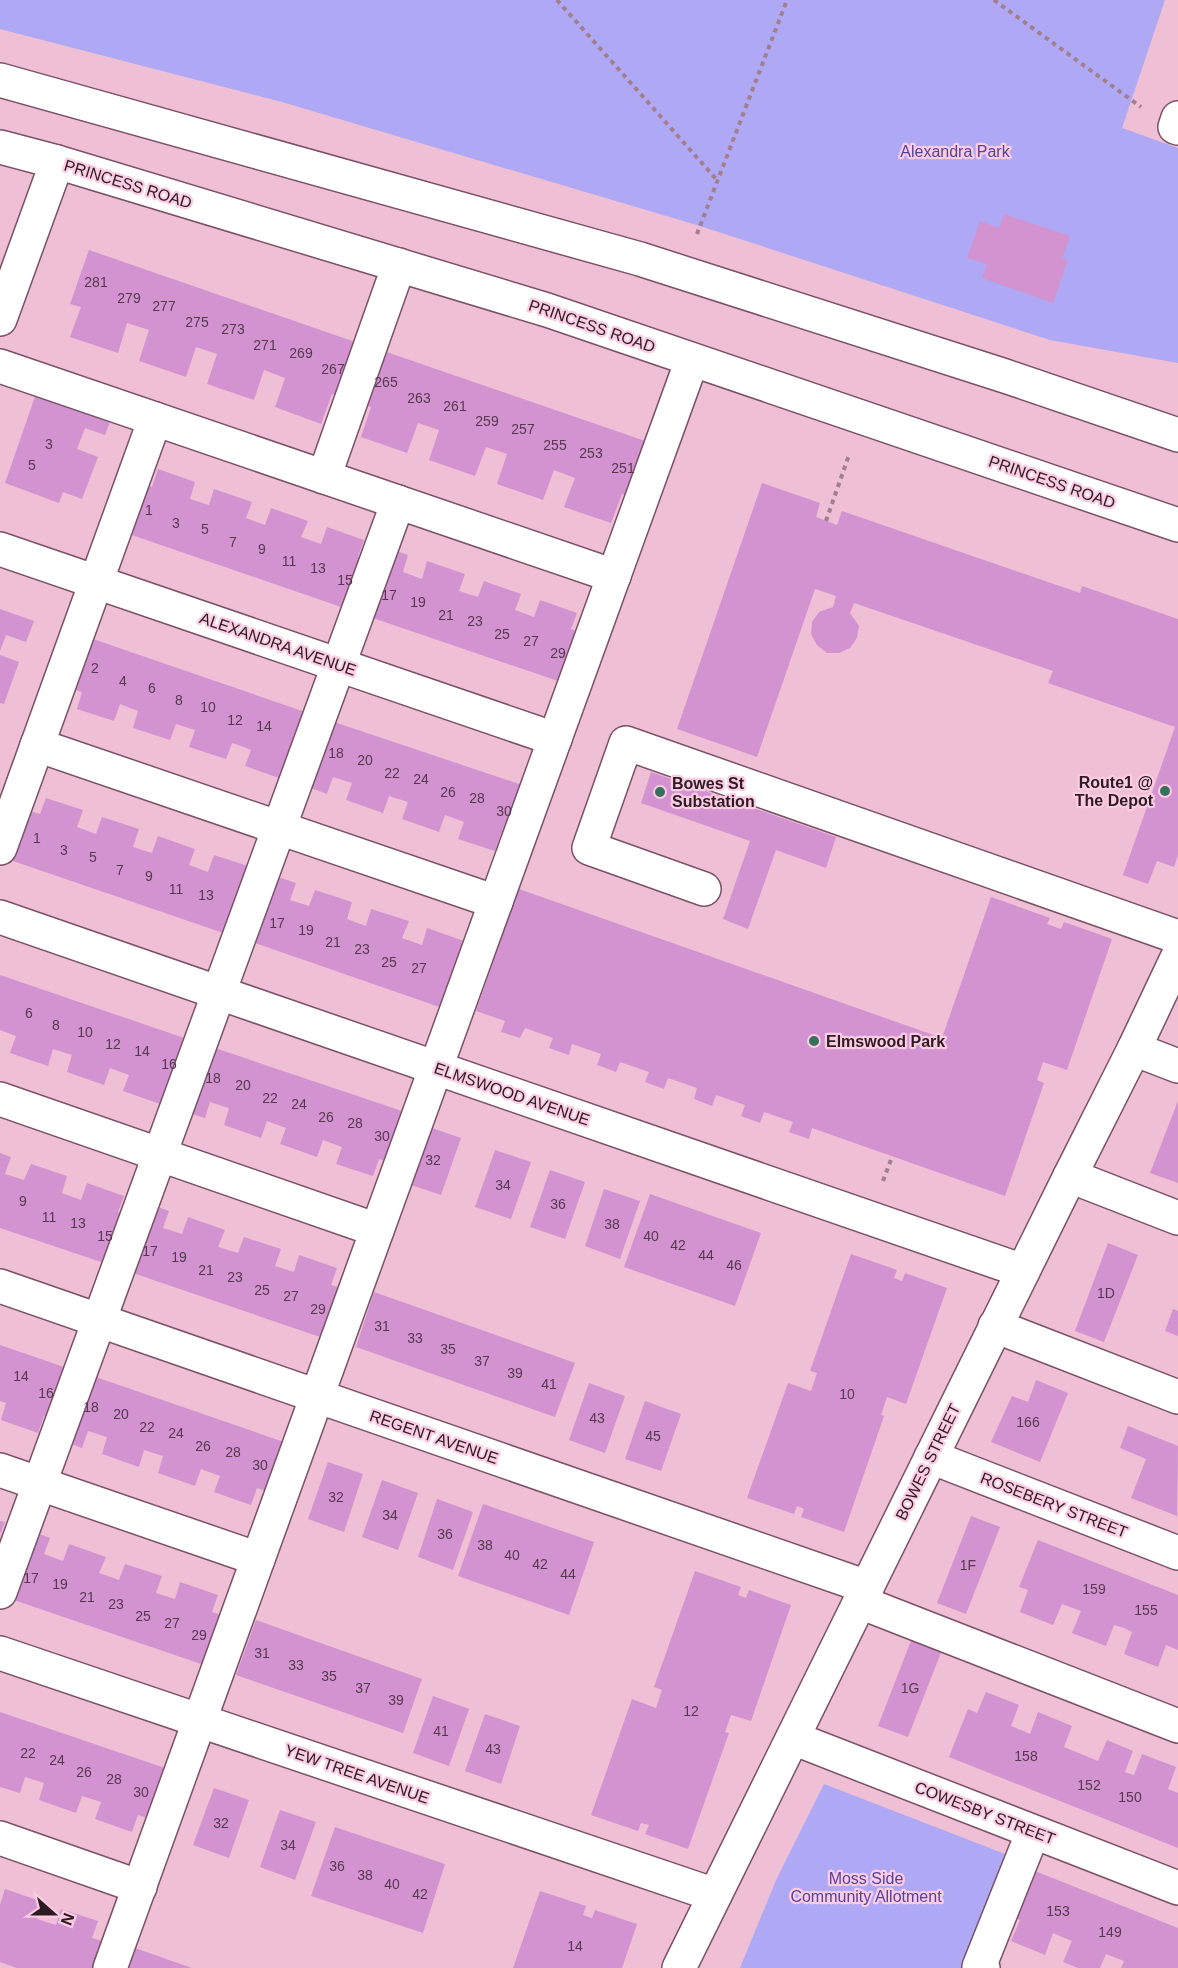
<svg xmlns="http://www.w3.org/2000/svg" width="1178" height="1968" font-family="Arial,sans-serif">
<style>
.green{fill:#afa8f4}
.building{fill:#d393d1}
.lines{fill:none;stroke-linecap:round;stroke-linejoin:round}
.minor-casing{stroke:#7a5166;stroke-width:36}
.highway-casing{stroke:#7a5166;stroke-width:36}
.path{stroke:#a27f8f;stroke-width:4;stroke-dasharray:4.5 4.5;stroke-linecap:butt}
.minor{stroke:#fff;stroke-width:33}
.highway{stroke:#fff;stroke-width:33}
.poi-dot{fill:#35715c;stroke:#fccce3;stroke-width:2}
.labels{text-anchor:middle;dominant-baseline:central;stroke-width:4.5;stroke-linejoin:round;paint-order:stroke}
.number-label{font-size:14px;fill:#56394f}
.park-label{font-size:16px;fill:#54429d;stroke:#fccce3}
.street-label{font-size:16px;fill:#2d1b24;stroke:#fccce3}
.poi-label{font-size:16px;font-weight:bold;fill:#2d1b24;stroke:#fccce3;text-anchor:start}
</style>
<rect width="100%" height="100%" fill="#eebfd5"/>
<g class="green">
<path d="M 0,0 L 1165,0 L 1122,128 L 1178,148 L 1178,363 L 1050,340 L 700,226 L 282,102 L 0,29 Z"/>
<path d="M 824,1784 L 1013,1857 L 969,1968 L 740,1968 L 777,1878 Z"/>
</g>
<g class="building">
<path d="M 1004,214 L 1070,236 L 1062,259 L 1068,260 L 1053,303 L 982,278 L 987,264 L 967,258 L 980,221 L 999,228 Z"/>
<path d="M 89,250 L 361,344 L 342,397 L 332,394 L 321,424 L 275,407 L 285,378 L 264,370 L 254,400 L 207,384 L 217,354 L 196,347 L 186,377 L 139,361 L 149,330 L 127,323 L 118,353 L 70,337 L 81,307 L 70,304 Z"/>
<path d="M 378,349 L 651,443 L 633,497 L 622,494 L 611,523 L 564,507 L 575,478 L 554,470 L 543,500 L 497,484 L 507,454 L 486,447 L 475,476 L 429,460 L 439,430 L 418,423 L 407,453 L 361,437 L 371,407 L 360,403 Z"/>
<path d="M 38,388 L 113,414 L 105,435 L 85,428 L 77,449 L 98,457 L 82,499 L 63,492 L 59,503 L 5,483 Z"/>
<path d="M 158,469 L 195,482 L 190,499 L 209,505 L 214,489 L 252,502 L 246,518 L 265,525 L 271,508 L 308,521 L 301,537 L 321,544 L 327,527 L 364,540 L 358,557 L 368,560 L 350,610 L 126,533 L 143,483 L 152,487 Z"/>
<path d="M 762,483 L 820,503 L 816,517 L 837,525 L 842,511 L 1080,593 L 1082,586 L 1178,619 L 1178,855 L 1174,867 L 1157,861 L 1148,884 L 1123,875 L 1175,727 L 1048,683 L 1053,671 L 854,603 L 850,613 L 859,626 L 857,638 L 850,648 L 839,653 L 827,653 L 817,645 L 811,634 L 812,622 L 819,612 L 833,607 L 836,596 L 815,589 L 757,757 L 677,729 Z"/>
<path d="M 390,549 L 408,555 L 403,572 L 422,579 L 427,561 L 465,574 L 459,591 L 478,597 L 484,581 L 521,594 L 515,610 L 534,617 L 540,600 L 577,613 L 571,629 L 581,633 L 564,683 L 367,616 Z"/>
<path d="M 0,609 L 34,621 L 26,642 L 6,635 L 0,651 Z"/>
<path d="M 90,638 L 314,715 L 282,779 L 245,766 L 251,750 L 241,746 L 232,743 L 226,759 L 189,747 L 195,730 L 176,724 L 170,740 L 133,728 L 138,711 L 120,704 L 114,721 L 77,709 L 82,692 L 73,689 Z"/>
<path d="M 0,655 L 19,662 L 4,704 L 0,703 Z"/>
<path d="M 331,721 L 528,787 L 511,838 L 501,834 L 495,851 L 458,839 L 464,822 L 445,815 L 439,832 L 402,819 L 408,802 L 389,796 L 383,813 L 346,800 L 352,783 L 333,777 L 327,794 L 308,787 Z"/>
<path d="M 651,772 L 836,837 L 826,868 L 776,850 L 748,929 L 723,919 L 750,841 L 641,803 Z"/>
<path d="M 46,798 L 83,810 L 77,827 L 96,834 L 102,817 L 139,829 L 133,847 L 152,853 L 158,836 L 195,849 L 189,865 L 208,872 L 214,855 L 251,867 L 238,938 L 13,861 L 30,811 L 40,814 Z"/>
<path d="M 278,877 L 296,883 L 290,900 L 309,906 L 315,890 L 352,902 L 347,919 L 366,926 L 371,909 L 409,921 L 402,938 L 422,945 L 427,928 L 464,941 L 458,957 L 451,1011 L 255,943 Z"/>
<path d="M 519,889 L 942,1038 L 991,897 L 1050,918 L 1047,924 L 1061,929 L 1064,922 L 1112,939 L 1067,1070 L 1043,1062 L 1037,1080 L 1044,1083 L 1005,1196 L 812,1128 L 809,1139 L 789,1132 L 793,1122 L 764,1112 L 760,1123 L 741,1116 L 745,1105 L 716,1095 L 712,1106 L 694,1099 L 697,1088 L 668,1078 L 664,1089 L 645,1082 L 649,1072 L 620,1062 L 616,1072 L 597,1065 L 601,1054 L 572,1044 L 569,1055 L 549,1048 L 553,1038 L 525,1028 L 520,1038 L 501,1032 L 505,1021 L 476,1011 Z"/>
<path d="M 0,975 L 193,1041 L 175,1090 L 166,1087 L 160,1104 L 123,1091 L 129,1075 L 110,1068 L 104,1085 L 67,1072 L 72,1055 L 53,1049 L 48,1066 L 10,1053 L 16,1036 L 0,1030 Z"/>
<path d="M 209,1046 L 405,1112 L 388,1162 L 379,1159 L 373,1176 L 336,1164 L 342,1147 L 323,1140 L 317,1157 L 280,1144 L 286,1128 L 267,1121 L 261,1138 L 224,1125 L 229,1108 L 210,1102 L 205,1118 L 186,1112 Z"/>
<path d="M 1178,1101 L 1178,1183 L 1150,1173 Z"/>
<path d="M 426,1126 L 461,1138 L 441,1195 L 405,1183 Z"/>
<path d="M 495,1150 L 531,1162 L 511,1219 L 475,1207 Z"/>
<path d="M 0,1153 L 11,1157 L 5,1174 L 24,1180 L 31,1164 L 67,1176 L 62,1193 L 81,1200 L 87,1183 L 124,1196 L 118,1212 L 128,1216 L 110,1265 L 0,1228 Z"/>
<path d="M 550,1170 L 585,1182 L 565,1239 L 530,1227 Z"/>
<path d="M 604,1189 L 640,1201 L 620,1259 L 585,1246 Z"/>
<path d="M 650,1194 L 761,1233 L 735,1306 L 624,1267 Z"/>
<path d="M 150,1204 L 169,1211 L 163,1228 L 182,1234 L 188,1217 L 225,1230 L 218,1247 L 238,1253 L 244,1237 L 281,1249 L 275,1266 L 294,1272 L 299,1255 L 337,1268 L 331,1285 L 341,1288 L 323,1338 L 127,1271 Z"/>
<path d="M 1108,1243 L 1138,1255 L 1104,1342 L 1075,1331 Z"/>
<path d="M 851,1254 L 897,1270 L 894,1278 L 902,1281 L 905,1273 L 947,1288 L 906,1404 L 887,1397 L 881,1415 L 884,1416 L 844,1532 L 801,1517 L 804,1509 L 797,1506 L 794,1514 L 747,1498 L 788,1383 L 811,1391 L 817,1373 L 810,1371 Z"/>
<path d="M 374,1292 L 575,1363 L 555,1417 L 356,1347 Z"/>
<path d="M 1173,1309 L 1178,1311 L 1178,1336 L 1165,1331 Z"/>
<path d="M 0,1345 L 70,1369 L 53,1419 L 44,1416 L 38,1433 L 1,1420 L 6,1403 L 0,1401 Z"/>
<path d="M 87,1374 L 284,1442 L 266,1491 L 257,1488 L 251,1505 L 214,1492 L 220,1476 L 201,1469 L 195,1486 L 158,1473 L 163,1456 L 144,1450 L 139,1467 L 102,1454 L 107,1437 L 88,1431 L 82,1448 L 64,1441 Z"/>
<path d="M 1036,1380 L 1068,1393 L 1040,1462 L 991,1442 L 1012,1396 L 1028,1402 Z"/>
<path d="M 589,1383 L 625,1396 L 605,1453 L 569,1440 Z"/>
<path d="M 645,1401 L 681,1414 L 661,1471 L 625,1459 Z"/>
<path d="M 1128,1426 L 1178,1446 L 1177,1516 L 1131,1498 L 1146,1459 L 1120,1448 Z"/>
<path d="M 328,1462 L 363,1474 L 344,1532 L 308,1519 Z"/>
<path d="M 382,1480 L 418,1493 L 398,1550 L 362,1537 Z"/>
<path d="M 437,1499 L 473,1512 L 453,1570 L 418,1557 Z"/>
<path d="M 483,1504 L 594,1542 L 569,1615 L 458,1576 Z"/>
<path d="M 971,1516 L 1000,1527 L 966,1614 L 937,1603 Z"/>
<path d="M 0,1521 L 5,1522 L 0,1534 Z"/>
<path d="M 31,1531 L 50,1538 L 44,1554 L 63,1561 L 69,1544 L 106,1557 L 99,1573 L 119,1580 L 125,1564 L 162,1576 L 156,1593 L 165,1596 L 175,1599 L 180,1582 L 218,1595 L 212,1612 L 222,1615 L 204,1665 L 8,1598 Z"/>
<path d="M 1038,1540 L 1178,1595 L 1178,1650 L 1166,1645 L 1158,1667 L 1124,1654 L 1132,1632 L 1124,1628 L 1114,1625 L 1106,1646 L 1072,1633 L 1081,1611 L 1062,1604 L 1053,1625 L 1020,1612 L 1028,1590 L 1019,1587 Z"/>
<path d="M 695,1571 L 741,1587 L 738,1595 L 746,1598 L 749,1590 L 791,1605 L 751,1721 L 731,1715 L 725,1732 L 729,1733 L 688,1849 L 645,1834 L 649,1825 L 641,1823 L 638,1831 L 591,1815 L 632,1699 L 656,1708 L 662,1690 L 654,1687 Z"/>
<path d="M 256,1620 L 422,1679 L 403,1733 L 236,1675 Z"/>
<path d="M 912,1638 L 942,1650 L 908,1737 L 878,1726 Z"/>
<path d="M 986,1692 L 1019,1705 L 1011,1726 L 1021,1730 L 1030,1734 L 1038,1712 L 1072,1726 L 1064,1747 L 1098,1761 L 1107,1740 L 1133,1751 L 1125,1772 L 1134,1775 L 1142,1754 L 1176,1767 L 1168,1789 L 1178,1793 L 1178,1848 L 949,1757 L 968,1709 L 977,1713 Z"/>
<path d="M 433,1696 L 469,1709 L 449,1766 L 413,1753 Z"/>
<path d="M 0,1712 L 165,1768 L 147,1818 L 138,1815 L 132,1832 L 95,1819 L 101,1802 L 82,1796 L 76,1813 L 39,1800 L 44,1783 L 35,1780 L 25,1777 L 20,1793 L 0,1787 Z"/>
<path d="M 485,1714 L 520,1726 L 501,1784 L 465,1771 Z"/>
<path d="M 214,1788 L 249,1800 L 229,1858 L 193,1845 Z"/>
<path d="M 280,1810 L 316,1822 L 295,1880 L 260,1867 Z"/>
<path d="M 335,1827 L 445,1864 L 423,1933 L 311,1896 Z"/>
<path d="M 1030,1869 L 1178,1928 L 1178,1968 L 1121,1968 L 1124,1961 L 1106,1954 L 1100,1968 L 1078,1968 L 1063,1962 L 1072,1941 L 1062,1937 L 1053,1933 L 1045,1955 L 1011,1941 L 1020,1920 L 1011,1916 Z"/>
<path d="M 5,1889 L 43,1902 L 37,1919 L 56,1925 L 61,1909 L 98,1921 L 92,1938 L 102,1941 L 93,1968 L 17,1968 L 0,1962 L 0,1905 Z"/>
<path d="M 540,1891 L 586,1906 L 583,1915 L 592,1918 L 595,1910 L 637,1924 L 622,1968 L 513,1968 Z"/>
<path d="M 135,1948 L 169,1960 L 192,1968 L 128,1968 Z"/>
</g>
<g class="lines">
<g class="minor-casing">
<g id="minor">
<path d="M 1178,118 L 1175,127 L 1178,128"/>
<path d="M 0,319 L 57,162"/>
<path d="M 0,366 L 614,576"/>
<path d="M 324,477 L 399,265"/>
<path d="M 0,549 L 555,739"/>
<path d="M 37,745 L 496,902"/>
<path d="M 0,848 L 155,419"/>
<path d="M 704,889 L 589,848 L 626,743 L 1178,937"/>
<path d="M 0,917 L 1023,1271"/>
<path d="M 1134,1049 L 1178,1066"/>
<path d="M 0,1099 L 377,1230"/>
<path d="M 1070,1176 L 1178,1218"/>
<path d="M 0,1286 L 867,1587"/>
<path d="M 995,1326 L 1178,1397"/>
<path d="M 931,1457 L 1178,1553"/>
<path d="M 0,1470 L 258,1559"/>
<path d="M 0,1592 L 398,502"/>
<path d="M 860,1602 L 1178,1726"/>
<path d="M 0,1653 L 715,1895"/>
<path d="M 793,1738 L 1178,1888"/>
<path d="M 0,1838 L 140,1887"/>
<path d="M 110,1968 L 692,360"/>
<path d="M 679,1968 L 1070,1176 L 1134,1049 L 1178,956"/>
<path d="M 983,1968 L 979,1967 L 1033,1832"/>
</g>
</g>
<g class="highway-casing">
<g id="highway">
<path d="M 0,80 L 640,259 L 1005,376 L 1178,435"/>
<path d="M 0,147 L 57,162 L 547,310 L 1178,525"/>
</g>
</g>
<g class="path">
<path d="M 557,0 L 717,180"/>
<path d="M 994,0 L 1141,107"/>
<path d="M 697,234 L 787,0"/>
<path d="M 826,521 L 849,455"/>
<path d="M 883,1181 L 892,1157"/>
</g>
<use href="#minor" class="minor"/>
<use href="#highway" class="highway"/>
</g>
<g class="poi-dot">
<circle cx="1165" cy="791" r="6"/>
<circle cx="660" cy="792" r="6"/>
<circle cx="814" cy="1041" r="6"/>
</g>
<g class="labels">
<g class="number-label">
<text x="96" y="282">281</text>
<text x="129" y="298">279</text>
<text x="164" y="306">277</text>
<text x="197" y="322">275</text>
<text x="233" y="329">273</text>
<text x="265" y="345">271</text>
<text x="301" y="353">269</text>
<text x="333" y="369">267</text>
<text x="386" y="382">265</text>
<text x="419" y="398">263</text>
<text x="455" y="406">261</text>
<text x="487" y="421">259</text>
<text x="523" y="429">257</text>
<text x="49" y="444">3</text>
<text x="555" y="445">255</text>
<text x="591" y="453">253</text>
<text x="32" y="465">5</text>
<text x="623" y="468">251</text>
<text x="149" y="510">1</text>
<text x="176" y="523">3</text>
<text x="205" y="529">5</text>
<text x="233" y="542">7</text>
<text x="262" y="549">9</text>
<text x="289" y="561">11</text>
<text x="318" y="568">13</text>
<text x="345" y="580">15</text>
<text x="389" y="595">17</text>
<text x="418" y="602">19</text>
<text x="446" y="615">21</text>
<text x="475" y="621">23</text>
<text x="502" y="634">25</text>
<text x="531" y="641">27</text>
<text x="558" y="653">29</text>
<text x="95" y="668">2</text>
<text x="123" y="681">4</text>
<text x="152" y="688">6</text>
<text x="179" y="700">8</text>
<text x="208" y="707">10</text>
<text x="235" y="720">12</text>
<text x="264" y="726">14</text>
<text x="336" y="753">18</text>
<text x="365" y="760">20</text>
<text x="392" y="773">22</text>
<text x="421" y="779">24</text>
<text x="448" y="792">26</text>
<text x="477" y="798">28</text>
<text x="504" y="811">30</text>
<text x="37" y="838">1</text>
<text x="64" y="850">3</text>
<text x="93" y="857">5</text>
<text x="120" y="870">7</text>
<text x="149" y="876">9</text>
<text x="176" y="889">11</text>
<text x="206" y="895">13</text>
<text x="277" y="923">17</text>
<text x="306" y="930">19</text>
<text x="333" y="942">21</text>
<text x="362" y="949">23</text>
<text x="389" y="962">25</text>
<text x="419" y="968">27</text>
<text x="29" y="1013">6</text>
<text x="56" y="1025">8</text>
<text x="85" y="1032">10</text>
<text x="113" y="1044">12</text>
<text x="142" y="1051">14</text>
<text x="169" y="1064">16</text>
<text x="213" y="1078">18</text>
<text x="243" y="1085">20</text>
<text x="270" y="1098">22</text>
<text x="299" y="1104">24</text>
<text x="326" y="1117">26</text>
<text x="355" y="1123">28</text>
<text x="382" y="1136">30</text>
<text x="433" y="1160">32</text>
<text x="503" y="1185">34</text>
<text x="23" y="1201">9</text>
<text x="558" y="1204">36</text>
<text x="49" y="1217">11</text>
<text x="78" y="1223">13</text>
<text x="612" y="1224">38</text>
<text x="105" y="1236">15</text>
<text x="651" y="1236">40</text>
<text x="678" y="1245">42</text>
<text x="150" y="1251">17</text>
<text x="706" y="1255">44</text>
<text x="179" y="1257">19</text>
<text x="734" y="1265">46</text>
<text x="206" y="1270">21</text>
<text x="235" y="1277">23</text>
<text x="262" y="1290">25</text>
<text x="1106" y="1293">1D</text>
<text x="291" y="1296">27</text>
<text x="318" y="1309">29</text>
<text x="382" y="1326">31</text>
<text x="415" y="1338">33</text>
<text x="448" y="1349">35</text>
<text x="482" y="1361">37</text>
<text x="515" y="1373">39</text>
<text x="21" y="1376">14</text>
<text x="549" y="1384">41</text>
<text x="46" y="1393">16</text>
<text x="847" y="1394">10</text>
<text x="91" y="1407">18</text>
<text x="121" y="1414">20</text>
<text x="597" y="1418">43</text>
<text x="1028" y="1422">166</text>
<text x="147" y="1427">22</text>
<text x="176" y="1433">24</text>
<text x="653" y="1436">45</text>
<text x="203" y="1446">26</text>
<text x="233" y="1452">28</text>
<text x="260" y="1465">30</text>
<text x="336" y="1497">32</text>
<text x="390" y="1515">34</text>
<text x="445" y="1534">36</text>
<text x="485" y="1545">38</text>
<text x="512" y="1555">40</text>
<text x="540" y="1564">42</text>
<text x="968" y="1565">1F</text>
<text x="568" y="1574">44</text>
<text x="31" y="1578">17</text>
<text x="60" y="1584">19</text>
<text x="1094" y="1589">159</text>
<text x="87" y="1597">21</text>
<text x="116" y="1604">23</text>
<text x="1146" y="1610">155</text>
<text x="143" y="1616">25</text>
<text x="172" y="1623">27</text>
<text x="199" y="1635">29</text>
<text x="262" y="1653">31</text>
<text x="296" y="1665">33</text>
<text x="329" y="1676">35</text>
<text x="363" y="1688">37</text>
<text x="910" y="1688">1G</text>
<text x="396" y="1700">39</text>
<text x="691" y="1711">12</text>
<text x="441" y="1731">41</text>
<text x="493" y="1749">43</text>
<text x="28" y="1753">22</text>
<text x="1026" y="1756">158</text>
<text x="57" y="1760">24</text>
<text x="84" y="1772">26</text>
<text x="114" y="1779">28</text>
<text x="1089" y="1785">152</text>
<text x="141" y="1792">30</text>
<text x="1130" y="1797">150</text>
<text x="221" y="1823">32</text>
<text x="288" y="1845">34</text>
<text x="337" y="1866">36</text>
<text x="365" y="1875">38</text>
<text x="392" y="1884">40</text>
<text x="420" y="1894">42</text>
<text x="1058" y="1911">153</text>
<text x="1110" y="1932">149</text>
<text x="575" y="1946">14</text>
</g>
<g class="park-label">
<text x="955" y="151">Alexandra Park</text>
<text x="866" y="1878">Moss Side<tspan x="866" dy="18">Community Allotment</tspan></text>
</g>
<g class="street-label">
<text transform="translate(128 184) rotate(17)">PRINCESS ROAD</text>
<text transform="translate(592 326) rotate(19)">PRINCESS ROAD</text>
<text transform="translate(1052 482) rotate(19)">PRINCESS ROAD</text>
<text transform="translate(278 644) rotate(19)">ALEXANDRA AVENUE</text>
<text transform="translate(512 1094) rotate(19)">ELMSWOOD AVENUE</text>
<text transform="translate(434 1437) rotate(19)">REGENT AVENUE</text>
<text transform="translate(928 1462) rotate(-64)">BOWES STREET</text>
<text transform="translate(1054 1505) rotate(21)">ROSEBERY STREET</text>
<text transform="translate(357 1774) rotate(19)">YEW TREE AVENUE</text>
<text transform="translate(985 1813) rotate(21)">COWESBY STREET</text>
</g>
<g class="poi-label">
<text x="1153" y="782" text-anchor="end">Route1 @<tspan x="1153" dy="18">The Depot</tspan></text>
<text x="672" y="783">Bowes St<tspan x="672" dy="18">Substation</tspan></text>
<text x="826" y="1041">Elmswood Park</text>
</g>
</g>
<g transform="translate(54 1914) rotate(111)" stroke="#fccce3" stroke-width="4.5" paint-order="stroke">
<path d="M0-4.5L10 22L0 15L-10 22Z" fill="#2d1b24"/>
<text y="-9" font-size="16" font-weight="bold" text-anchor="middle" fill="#2d1b24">N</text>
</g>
</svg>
